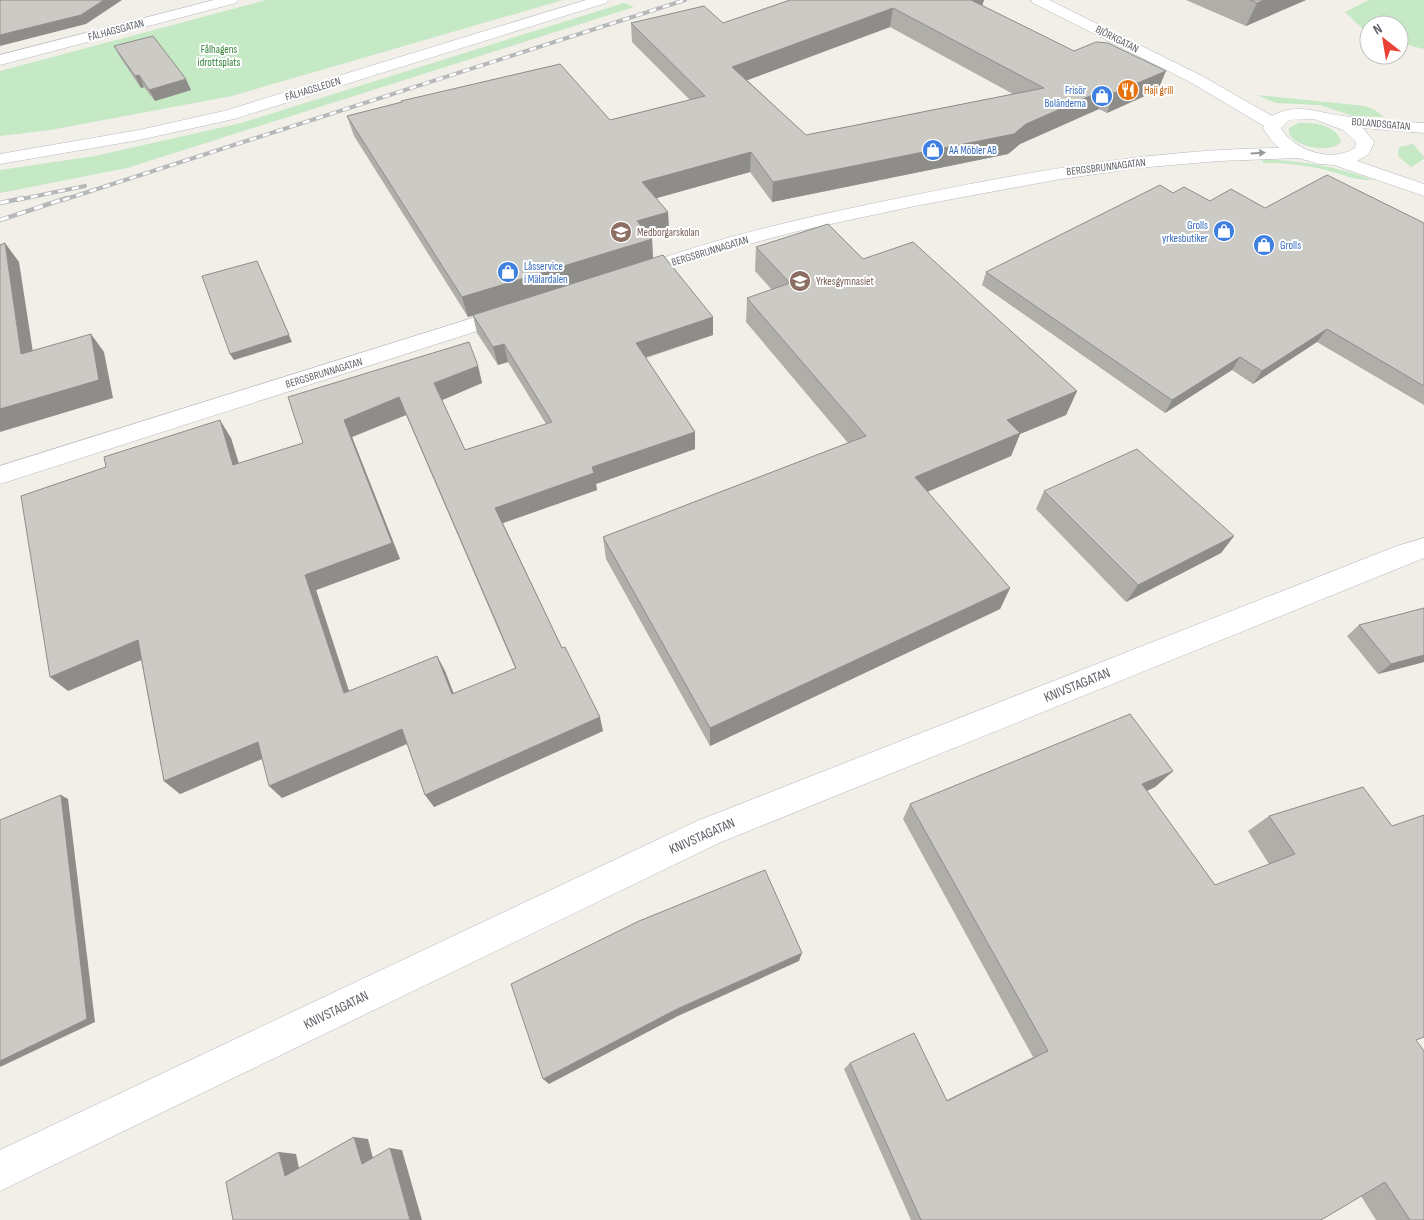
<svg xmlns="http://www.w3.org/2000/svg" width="1424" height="1220" font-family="'Sofia Sans Condensed',sans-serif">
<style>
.green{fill:#c5e8c5}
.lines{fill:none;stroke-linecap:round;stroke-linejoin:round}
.street-casing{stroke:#b5b8bc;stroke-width:1}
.secondary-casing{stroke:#b6babf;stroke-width:1}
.street{fill:#fff;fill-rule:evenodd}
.secondary{fill:#fff;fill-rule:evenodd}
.rail-far1-casing{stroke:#b6b7b8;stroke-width:4}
.rail-casing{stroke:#b6b7b8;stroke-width:4.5}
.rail-far1{stroke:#fff;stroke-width:2.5;stroke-dasharray:7;stroke-linecap:butt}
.rail{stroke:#fff;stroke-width:3;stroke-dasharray:9;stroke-linecap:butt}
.wall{fill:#afaea9;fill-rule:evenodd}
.shaded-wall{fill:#8f8d8a}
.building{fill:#cccac5;stroke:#8f8d8a;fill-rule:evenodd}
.oneway{fill:#979a9d}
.labels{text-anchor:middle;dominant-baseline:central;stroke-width:4;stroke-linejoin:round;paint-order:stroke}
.far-street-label{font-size:11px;fill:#5f6368;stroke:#fff}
.far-park-label{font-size:11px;fill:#348238;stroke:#fff}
.far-shop-label{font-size:11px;fill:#366cbe;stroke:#fff;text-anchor:start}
.far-food-label{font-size:11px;fill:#c56008;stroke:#fff;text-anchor:start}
.far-education-label{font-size:11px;fill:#785e54;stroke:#fff;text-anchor:start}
.street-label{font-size:14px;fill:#5f6368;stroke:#fff}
</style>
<rect width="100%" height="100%" fill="#f1efe8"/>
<g class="green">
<path d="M 266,0 L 563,0 L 232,96 L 50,130 L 0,136 L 0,71 Z"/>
<path d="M 1369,0 L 1424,0 L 1424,49 L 1399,43 L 1399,25 L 1369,25 L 1369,35 L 1345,12 Z"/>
<path d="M 624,3 L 634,7 L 127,168 L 0,193 L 0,170 L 95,156 L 241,123 Z"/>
<path d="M 1257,95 L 1365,106 L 1375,110 L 1384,117 L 1353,116 L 1320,105 L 1276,103 Z"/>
<path d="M 1299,123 C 1313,122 1337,125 1341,142 C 1331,155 1285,146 1289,128 Z"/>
<path d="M 1413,144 L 1424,157 L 1424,159 L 1411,167 L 1398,156 L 1399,147 Z"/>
<path d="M 1262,159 C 1301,161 1337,166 1373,180 C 1357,181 1342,174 1326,170 C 1305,165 1285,163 1263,163 Z"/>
</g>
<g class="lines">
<g class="street-casing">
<g id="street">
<path d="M 214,0 L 238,0 L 236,3 L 0,65 L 0,55 Z"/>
<path d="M 1031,0 L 1049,0 L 1202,76 L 1272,116 C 1298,102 1318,113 1343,116 C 1370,120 1397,121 1424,123 L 1424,133 L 1363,128 L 1374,142 L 1369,154 L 1357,161 L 1424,184 L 1424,196 L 1334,165 L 1319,164 L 1299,158 L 1219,161 L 1137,168 L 1055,180 L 915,206 L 798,231 L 734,248 L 640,278 L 633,280 L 626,278 L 623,274 L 626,270 C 662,258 698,246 734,236 C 817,214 902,197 986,181 C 1083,163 1180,149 1279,148 L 1271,140 L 1263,128 L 1264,126 L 1190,82 L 1033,3 ZM 1314,119 L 1343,130 L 1356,142 L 1355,148 C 1332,163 1294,151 1281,128 L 1289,120 Z"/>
<path d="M 511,306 L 518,308 L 522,313 L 518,318 L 0,484 L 0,466 Z"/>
<path d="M 1424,538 L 1424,558 L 719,843 L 0,1191 L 0,1150 L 697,821 L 1397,546 Z"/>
</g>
</g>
<g class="secondary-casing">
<path id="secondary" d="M 586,0 L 608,0 L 606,3 L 234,119 L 139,140 L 0,164 L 0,154 L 139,130 L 224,111 Z"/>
</g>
<use href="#street" class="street"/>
<use href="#secondary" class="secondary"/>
<g class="rail-far1-casing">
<g id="rail-far1">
<path d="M 17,200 L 85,186"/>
<path d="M 63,200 L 685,0"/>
</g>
</g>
<g class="rail-casing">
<g id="rail">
<path d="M 0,203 L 23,198"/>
<path d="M 0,220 L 67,198"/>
</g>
</g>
<use href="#rail-far1" class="rail-far1"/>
<use href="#rail" class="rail"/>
</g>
<g class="wall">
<path d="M 984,0 L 982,6 L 1074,51 L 1158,90 L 1107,113 L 1099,109 L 1020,144 L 1008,154 L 772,202 L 750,172 L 656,198 L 668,212 L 669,232 L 650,237 L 652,239 L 653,258 L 713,317 L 713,335 L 646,358 L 695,432 L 695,449 L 596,484 L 597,490 L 503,523 L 562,648 L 603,731 L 434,807 L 407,744 L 282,798 L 262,759 L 180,794 L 164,781 L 141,660 L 68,691 L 231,438 L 239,463 L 303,443 L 478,366 L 482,383 L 442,400 L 465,450 L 546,424 L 508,362 L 498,365 L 477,333 L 473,316 L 468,317 L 354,136 L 347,116 L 401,103 L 401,101 L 610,120 L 690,100 L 632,42 L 631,23 L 723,23 ZM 890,27 L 1013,94 L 806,135 L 747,80 ZM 406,415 L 515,668 L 454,694 L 445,671 L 437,656 L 349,691 L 316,590 L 400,559 L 352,437 Z"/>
<path d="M 1186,0 L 1306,0 L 1246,26 Z"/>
<path d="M 114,46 L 191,90 L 155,101 L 144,87 L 141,88 L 120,57 Z"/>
<path d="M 1173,193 L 1210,201 L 1265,208 L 1424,223 L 1424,405 L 1317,342 L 1253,384 L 1232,370 L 1165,413 L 982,285 L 986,272 Z"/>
<path d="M 756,247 L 863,259 L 1077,391 L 1066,415 L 1020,434 L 1011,456 L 927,492 L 1010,588 L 1000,609 L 710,746 L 606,559 L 603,537 L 848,443 L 746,322 L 747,298 L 772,290 L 755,271 Z"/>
<path d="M 1044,491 L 1234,536 L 1221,553 L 1126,602 L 1036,509 Z"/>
<path d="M 1424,608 L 1424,662 L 1378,674 L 1347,636 L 1359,625 Z"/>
<path d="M 1173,771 L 1155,787 L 1147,791 L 1215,885 L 1269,864 L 1248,831 L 1269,816 L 1363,787 L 1416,1040 L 1424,1220 L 1376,1220 L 1361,1196 L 1321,1220 L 911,1220 L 844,1069 L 850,1063 L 947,1100 L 1033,1057 L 903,819 L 910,804 Z"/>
</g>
<g class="shaded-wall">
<path d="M 104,0 L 122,0 L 86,24 L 0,46 L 0,35 Z"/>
<path d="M 962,0 L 984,0 L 982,6 Z"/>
<path d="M 1264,0 L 1306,0 L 1246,26 L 1257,3 Z"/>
<path d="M 893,8 L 890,27 L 732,86 L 732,67 Z"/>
<path d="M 1166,71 L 1158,90 L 1107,113 L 1114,93 Z"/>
<path d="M 139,75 L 144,87 L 141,88 L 135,76 Z"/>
<path d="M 186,79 L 191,90 L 155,101 L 149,90 Z"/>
<path d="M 1106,89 L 1099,109 L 1020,144 L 1008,154 L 772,202 L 773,182 Z"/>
<path d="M 751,152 L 750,172 L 643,202 L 642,182 Z"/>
<path d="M 668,212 L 669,232 L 639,241 L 637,221 Z"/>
<path d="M 652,239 L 653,259 L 468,317 L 462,297 Z"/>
<path d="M 5,243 L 19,262 L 36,372 L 21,354 Z"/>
<path d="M 260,268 L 292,342 L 234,360 L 230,354 Z"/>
<path d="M 713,317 L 713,335 L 637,360 L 636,343 Z"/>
<path d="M 1327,329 L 1317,342 L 1253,384 L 1262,371 Z"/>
<path d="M 91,334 L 104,352 L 113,398 L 0,432 L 0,409 Z"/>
<path d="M 504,344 L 508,362 L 498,365 L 493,347 Z"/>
<path d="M 1240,357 L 1232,370 L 1165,413 L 1172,400 Z"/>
<path d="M 478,366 L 482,383 L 440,401 L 434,383 Z"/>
<path d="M 1077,391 L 1066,415 L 1020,434 L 1011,456 L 908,500 L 915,477 L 1007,420 Z"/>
<path d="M 399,397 L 406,415 L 352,437 L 400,559 L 316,590 L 354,707 L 344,693 L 305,575 L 344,420 Z"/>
<path d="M 220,420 L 231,438 L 244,482 L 233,465 Z"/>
<path d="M 695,432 L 695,449 L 596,484 L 597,490 L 500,524 L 495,508 L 592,467 Z"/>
<path d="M 1234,536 L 1221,553 L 1126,602 L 1138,585 Z"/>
<path d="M 1010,588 L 1000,609 L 710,746 L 710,728 Z"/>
<path d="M 138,640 L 153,655 L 68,691 L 50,677 Z"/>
<path d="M 1424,655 L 1424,662 L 1378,674 L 1391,664 Z"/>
<path d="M 437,656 L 445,671 L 459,708 L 452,694 Z"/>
<path d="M 600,717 L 603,731 L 434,807 L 425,795 Z"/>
<path d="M 402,729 L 411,742 L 282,798 L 269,786 Z"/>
<path d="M 258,742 L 271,755 L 180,794 L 164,781 Z"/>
<path d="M 1173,771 L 1155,787 L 1126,800 L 1142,784 Z"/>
<path d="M 61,795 L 68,799 L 95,1022 L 0,1067 L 0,1061 Z"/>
<path d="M 802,953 L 799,961 L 678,1016 L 549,1084 L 543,1079 L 677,1009 Z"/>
<path d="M 354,1137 L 368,1139 L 375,1166 L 362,1164 Z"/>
<path d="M 390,1148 L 402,1150 L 422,1220 L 410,1220 Z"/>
<path d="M 279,1152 L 296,1154 L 301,1177 L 285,1176 Z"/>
</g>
<g class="building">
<path d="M 0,0 L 104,0 L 81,15 L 0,35 Z"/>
<path d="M 790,0 L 971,0 L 1074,51 L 1096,42 L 1108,43 L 1166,71 L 1114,93 L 1106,89 L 1026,124 L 1014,134 L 773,182 L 751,152 L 642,182 L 668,212 L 637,221 L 652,239 L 462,297 L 347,116 L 402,102 L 401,101 L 560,64 L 610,120 L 705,96 L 631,23 L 704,6 L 723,23 ZM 893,8 L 1044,88 L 806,135 L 732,67 Z"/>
<path d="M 1250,0 L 1264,0 L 1257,3 Z"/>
<path d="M 153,36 L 186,79 L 149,90 L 139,75 L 135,76 L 114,46 Z"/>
<path d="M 1327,175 L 1424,223 L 1424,386 L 1327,329 L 1262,371 L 1240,357 L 1172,400 L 986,272 L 1160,185 L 1173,193 L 1184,187 L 1210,201 L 1231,189 L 1265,208 Z"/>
<path d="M 828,224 L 863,259 L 913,242 L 1077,391 L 1007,420 L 1020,433 L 915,477 L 1010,588 L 710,728 L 603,537 L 866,436 L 747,298 L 790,283 L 756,247 Z"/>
<path d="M 5,243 L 21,354 L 91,334 L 99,380 L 0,409 L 0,245 Z"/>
<path d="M 663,255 L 713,317 L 636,343 L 695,432 L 592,467 L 594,473 L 495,508 L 562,648 L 565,647 L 600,717 L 425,795 L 402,729 L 269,786 L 258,742 L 164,781 L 138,640 L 50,677 L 21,496 L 106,467 L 104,457 L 220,420 L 233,465 L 303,443 L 288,397 L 469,342 L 478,366 L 434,383 L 465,450 L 552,422 L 504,344 L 493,347 L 473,315 ZM 399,397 L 516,668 L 452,694 L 437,656 L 344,693 L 305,575 L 392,543 L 344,420 Z"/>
<path d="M 257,261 L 289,335 L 230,354 L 202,276 Z"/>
<path d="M 1137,449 L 1234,536 L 1138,585 L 1044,491 Z"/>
<path d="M 1424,608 L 1424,655 L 1391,664 L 1359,625 Z"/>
<path d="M 1130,714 L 1173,771 L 1142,784 L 1215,885 L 1295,854 L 1269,816 L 1363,787 L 1392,826 L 1424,815 L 1424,1037 L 1416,1040 L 1424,1051 L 1424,1220 L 1410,1220 L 1385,1182 L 1321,1220 L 921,1220 L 850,1063 L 914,1033 L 947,1101 L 1048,1051 L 910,804 Z"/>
<path d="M 61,795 L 87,1019 L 0,1061 L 0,820 Z"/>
<path d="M 765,870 L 802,953 L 677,1009 L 543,1079 L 511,984 L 639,921 Z"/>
<path d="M 354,1137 L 362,1164 L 390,1148 L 410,1220 L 233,1220 L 226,1182 L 279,1152 L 285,1176 Z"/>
</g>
<defs><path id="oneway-solid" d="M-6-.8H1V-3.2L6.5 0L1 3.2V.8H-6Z" transform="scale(1.25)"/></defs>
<use class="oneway" href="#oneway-solid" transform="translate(1258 153) rotate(-3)"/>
<defs>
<g id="restaurant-disc" transform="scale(1.125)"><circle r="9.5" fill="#e8710a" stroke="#fff"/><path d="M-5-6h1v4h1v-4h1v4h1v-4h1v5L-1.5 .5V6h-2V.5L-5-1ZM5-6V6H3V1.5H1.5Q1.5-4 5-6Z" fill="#fff"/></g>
<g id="shop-disc" transform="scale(1.125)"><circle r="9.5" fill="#3f7fe0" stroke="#fff"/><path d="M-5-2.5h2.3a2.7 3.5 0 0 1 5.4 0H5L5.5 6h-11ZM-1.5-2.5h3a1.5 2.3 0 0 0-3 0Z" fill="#fff"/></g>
<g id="school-disc" transform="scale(1.125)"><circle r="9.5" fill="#8d6e63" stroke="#fff"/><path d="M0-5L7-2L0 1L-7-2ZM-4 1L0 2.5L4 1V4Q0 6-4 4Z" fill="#fff"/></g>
</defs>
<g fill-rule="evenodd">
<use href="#restaurant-disc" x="1128" y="90"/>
<use href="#shop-disc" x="1102" y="96"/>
<use href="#shop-disc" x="933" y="150"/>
<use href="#shop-disc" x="1224" y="231"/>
<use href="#school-disc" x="621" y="232"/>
<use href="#shop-disc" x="1264" y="245"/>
<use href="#shop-disc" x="508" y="272"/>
<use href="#school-disc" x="800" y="281"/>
</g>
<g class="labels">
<g class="far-street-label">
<text transform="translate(116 30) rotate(-15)">FÅLHAGSGATAN</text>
<text transform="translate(1117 39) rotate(27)">BJÖRKGATAN</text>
<text transform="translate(313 89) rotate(-17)">FÅLHAGSLEDEN</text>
<text transform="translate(1381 124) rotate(5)">BOLANDSGATAN</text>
<text transform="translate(1106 167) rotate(-7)">BERGSBRUNNAGATAN</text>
<text transform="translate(710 251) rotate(-17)">BERGSBRUNNAGATAN</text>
<text transform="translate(324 373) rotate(-17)">BERGSBRUNNAGATAN</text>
</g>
<g class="far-park-label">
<text x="219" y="49">Fålhagens<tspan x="219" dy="13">idrottsplats</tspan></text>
</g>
<g class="far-shop-label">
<text x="1086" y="90" text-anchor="end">Frisör<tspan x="1086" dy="13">Boländerna</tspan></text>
<text x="949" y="150">AA Möbler AB</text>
<text x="1208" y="225" text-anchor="end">Grolls<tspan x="1208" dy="13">yrkesbutiker</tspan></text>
<text x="1280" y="245">Grolls</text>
<text x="524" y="266">Låsservice<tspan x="524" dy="13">i Mälardalen</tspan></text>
</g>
<g class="far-food-label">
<text x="1144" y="90">Haji grill</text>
</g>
<g class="far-education-label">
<text x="637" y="232">Medborgarskolan</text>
<text x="816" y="281">Yrkesgymnasiet</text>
</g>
<g class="street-label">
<text transform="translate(1077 685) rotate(-22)">KNIVSTAGATAN</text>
<text transform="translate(702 836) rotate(-24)">KNIVSTAGATAN</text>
<text transform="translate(336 1010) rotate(-26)">KNIVSTAGATAN</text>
</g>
</g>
<g transform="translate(1384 40) rotate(329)"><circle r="24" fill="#ffffff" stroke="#bfc1c3"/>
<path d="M0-4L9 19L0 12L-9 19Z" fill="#ea4335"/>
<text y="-8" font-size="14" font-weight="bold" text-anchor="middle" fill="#5f6368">N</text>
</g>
</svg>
